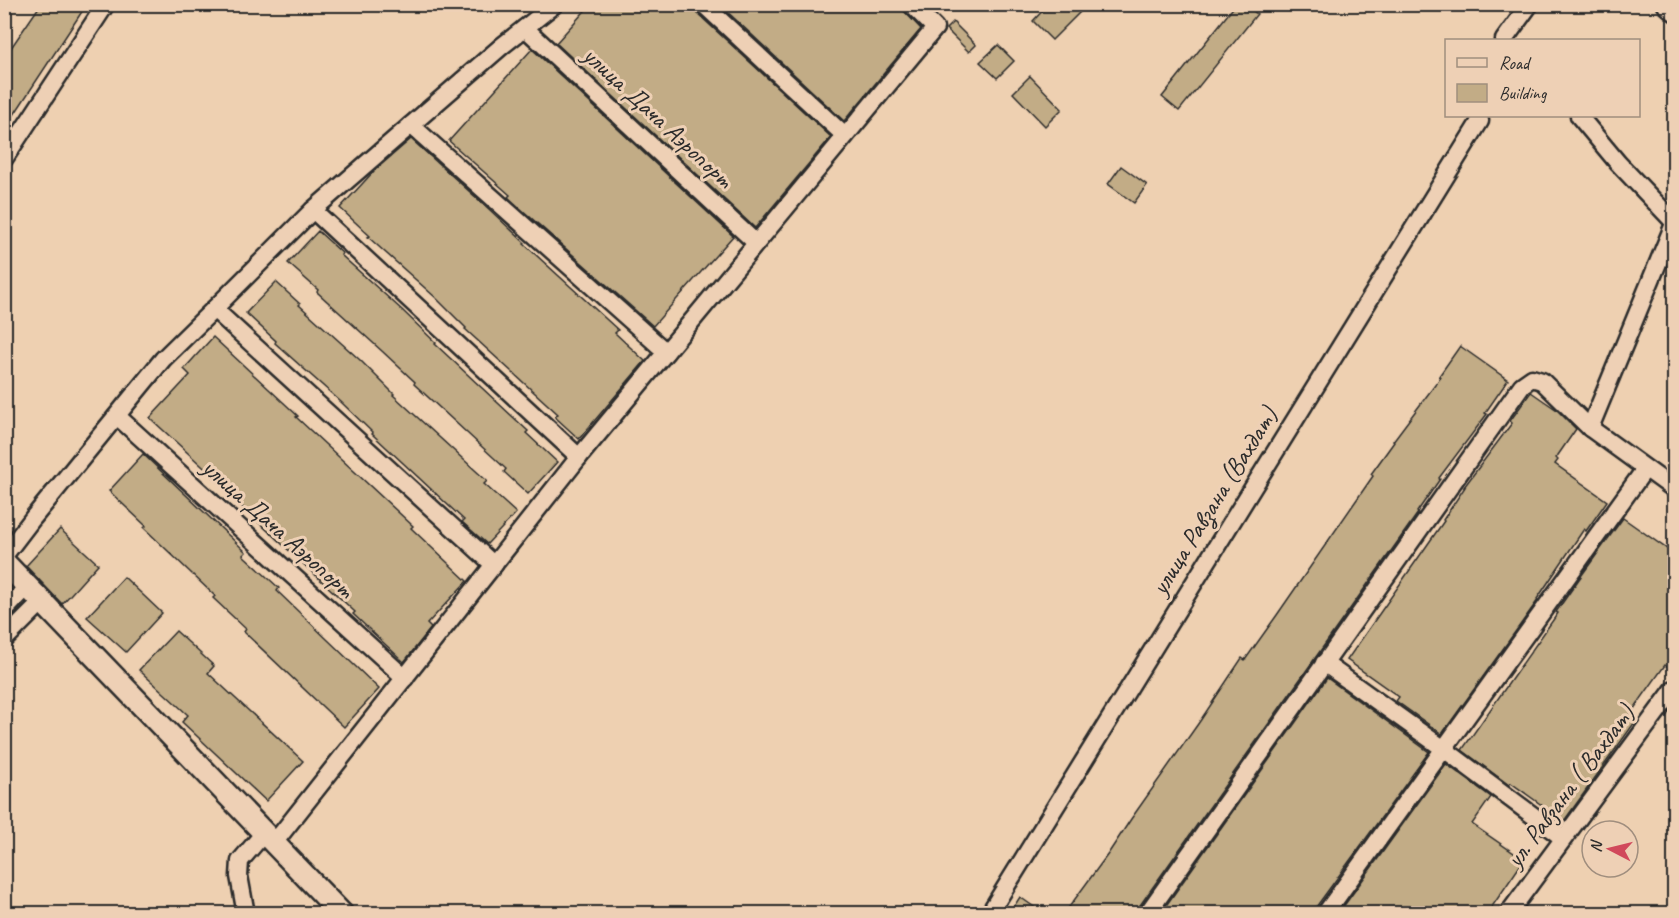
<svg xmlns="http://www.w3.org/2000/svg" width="1679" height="918" font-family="Caveat,sans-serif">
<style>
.building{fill:#c2ac86;stroke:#2b2b2b;stroke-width:1.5}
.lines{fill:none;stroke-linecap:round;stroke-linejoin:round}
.minor-casing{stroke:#2b2b2b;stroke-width:21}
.major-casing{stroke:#2b2b2b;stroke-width:26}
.minor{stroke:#eed0b5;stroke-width:16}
.major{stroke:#eed0b5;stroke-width:21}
.labels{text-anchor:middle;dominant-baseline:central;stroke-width:6;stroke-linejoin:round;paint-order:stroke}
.street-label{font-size:26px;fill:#2b2b2b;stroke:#eed0b5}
</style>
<rect width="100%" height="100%" fill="#eed0b1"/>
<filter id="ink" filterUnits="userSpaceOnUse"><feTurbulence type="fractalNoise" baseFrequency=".0167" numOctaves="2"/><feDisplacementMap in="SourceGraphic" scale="12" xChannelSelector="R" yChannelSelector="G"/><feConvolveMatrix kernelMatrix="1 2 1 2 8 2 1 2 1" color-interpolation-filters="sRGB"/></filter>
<g filter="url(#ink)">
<g class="building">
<path d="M 41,4 L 87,4 L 4,130 L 4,58 Z"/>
<path d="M 591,4 L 693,4 L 696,12 L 831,137 L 755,228 L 556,43 Z"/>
<path d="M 719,4 L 901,4 L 904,11 L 921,29 L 844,121 Z"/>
<path d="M 1049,4 L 1088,4 L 1052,40 L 1033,21 Z"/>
<path d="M 1236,4 L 1244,4 L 1257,14 L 1179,111 L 1162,97 Z"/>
<path d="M 953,22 L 976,45 L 969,52 L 946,29 Z"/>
<path d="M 998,45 L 1014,61 L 997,78 L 980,62 Z"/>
<path d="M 532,49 L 733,236 L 653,326 L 520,208 L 508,197 L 510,195 L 449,141 Z"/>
<path d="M 1030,76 L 1062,109 L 1045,126 L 1013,93 Z"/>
<path d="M 411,139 L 490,210 L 525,243 L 524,244 L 618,330 L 615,333 L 645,361 L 579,439 L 555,417 L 558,414 L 465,329 L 466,328 L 435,297 L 368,237 L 370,236 L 340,208 L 374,171 Z"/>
<path d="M 1121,166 L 1147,185 L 1134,203 L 1108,184 Z"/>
<path d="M 318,231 L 342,253 L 341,255 L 402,310 L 436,343 L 435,344 L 528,431 L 526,433 L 557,462 L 528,494 L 504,472 L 506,469 L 414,384 L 415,382 L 383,352 L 317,292 L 318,290 L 288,263 Z"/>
<path d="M 276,282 L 300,304 L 299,305 L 360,360 L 394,394 L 393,395 L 487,481 L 484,484 L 516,513 L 487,544 L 462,522 L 464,520 L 372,434 L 373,433 L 341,402 L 275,343 L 276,341 L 246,313 Z"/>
<path d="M 213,337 L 298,416 L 296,417 L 413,526 L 411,528 L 467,581 L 427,624 L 431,628 L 404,662 L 353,614 L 355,612 L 239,504 L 241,502 L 150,418 L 190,375 L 184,369 Z"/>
<path d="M 1460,346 L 1508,380 L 1485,413 L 1487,414 L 1439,478 L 1440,479 L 1417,512 L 1418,513 L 1138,908 L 1137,914 L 1064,914 L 1108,854 L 1131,819 L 1200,721 L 1242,658 L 1245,660 L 1277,615 L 1373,476 L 1371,474 L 1394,442 L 1393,441 L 1441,377 L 1439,376 Z"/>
<path d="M 1531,392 L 1557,410 L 1576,429 L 1556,458 L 1558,460 L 1555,464 L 1607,501 L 1586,531 L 1584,529 L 1537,599 L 1538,600 L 1442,734 L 1396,701 L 1399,697 L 1347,660 L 1444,521 L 1443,520 L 1465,487 L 1464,487 L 1512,423 L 1510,421 Z"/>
<path d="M 143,454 L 246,552 L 243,555 L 279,588 L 277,591 L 379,689 L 344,727 L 244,632 L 246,629 L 213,598 L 215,596 L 144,528 L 146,526 L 109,491 Z"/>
<path d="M 1623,518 L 1674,554 L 1674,661 L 1669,668 L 1665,665 L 1628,717 L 1635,722 L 1564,821 L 1511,783 L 1509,785 L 1462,750 L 1558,613 L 1556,612 L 1579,579 Z"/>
<path d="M 60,529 L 98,564 L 62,604 L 26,566 Z"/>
<path d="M 124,577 L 162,613 L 126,652 L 87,617 Z"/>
<path d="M 176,631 L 214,666 L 208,673 L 303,761 L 266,801 L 182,722 L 188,715 L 139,670 Z"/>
<path d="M 1327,678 L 1429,752 L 1311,914 L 1160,914 Z"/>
<path d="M 1446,764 L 1491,797 L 1472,824 L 1524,860 L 1487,914 L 1338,914 Z"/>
<path d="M 1020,897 L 1044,914 L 1009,914 Z"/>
</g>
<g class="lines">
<g class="minor-casing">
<g id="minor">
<path d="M 703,4 L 845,136"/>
<path d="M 1666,5 L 1674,12"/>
<path d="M 525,28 L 756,243"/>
<path d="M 1504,40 L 1530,4"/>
<path d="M 1579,116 L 1618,163 L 1674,222"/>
<path d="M 411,125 L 666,352"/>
<path d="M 4,159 L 106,4"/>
<path d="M 313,210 L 579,457"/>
<path d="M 214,309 L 494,565"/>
<path d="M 117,416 L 405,678"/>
<path d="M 1590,428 L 1674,224"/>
<path d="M 4,556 L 33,518 L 163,359 L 214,309 L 313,210 L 502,46 L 555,4"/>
<path d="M 4,611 L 27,587"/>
<path d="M 4,640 L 42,602"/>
<path d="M 1324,663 L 1444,749 L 1563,838"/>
<path d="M 274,843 L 579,457 L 935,28 L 911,4"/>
<path d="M 246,914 L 239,876 L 240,861 L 264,833"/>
<path d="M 989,914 L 1480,121 L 1479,116"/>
<path d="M 1147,914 L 1522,385 L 1532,378 L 1542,381 L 1590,428 L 1674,489"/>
<path d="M 1325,914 L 1645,469"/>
<path d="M 1508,914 L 1674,689"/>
</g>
</g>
<g class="major-casing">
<path id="major" d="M 4,562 L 342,914"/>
</g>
<use href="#minor" class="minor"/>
<use href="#major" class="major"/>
</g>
</g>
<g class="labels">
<g class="street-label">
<text transform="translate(658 117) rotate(43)">улица Дача Аэропорт</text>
<text transform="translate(1214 501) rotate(-58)">улица Равзана (Вахдат)</text>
<text transform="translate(278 528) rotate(42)">улица Дача Аэропорт</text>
<text transform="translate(1570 786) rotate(-53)">ул. Равзана ( Вахдат)</text>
</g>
</g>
<rect width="1679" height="918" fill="none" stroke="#eed0b5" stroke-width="24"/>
<rect x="12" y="12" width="1655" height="894" fill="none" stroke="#2b2b2b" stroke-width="2" filter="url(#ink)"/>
<rect x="1445" y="39" width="195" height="78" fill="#eed0b5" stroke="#a08e7e" stroke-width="1.5"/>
<rect x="1457" y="58" width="30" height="9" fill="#eed0b5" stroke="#a08e7e" stroke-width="1.5"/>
<text x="1499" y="69" font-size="18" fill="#2b2b2b">Road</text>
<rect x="1457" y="84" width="30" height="18" fill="#c2ac86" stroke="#a08e7e" stroke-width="1.5"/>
<text x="1499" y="99" font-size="18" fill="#2b2b2b">Building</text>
<g transform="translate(1610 849) rotate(277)"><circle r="28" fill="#eed0b5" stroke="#a08e7e" stroke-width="1.5"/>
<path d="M0-4.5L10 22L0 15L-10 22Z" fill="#d1495b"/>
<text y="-9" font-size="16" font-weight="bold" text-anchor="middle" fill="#2b2b2b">N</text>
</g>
</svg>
